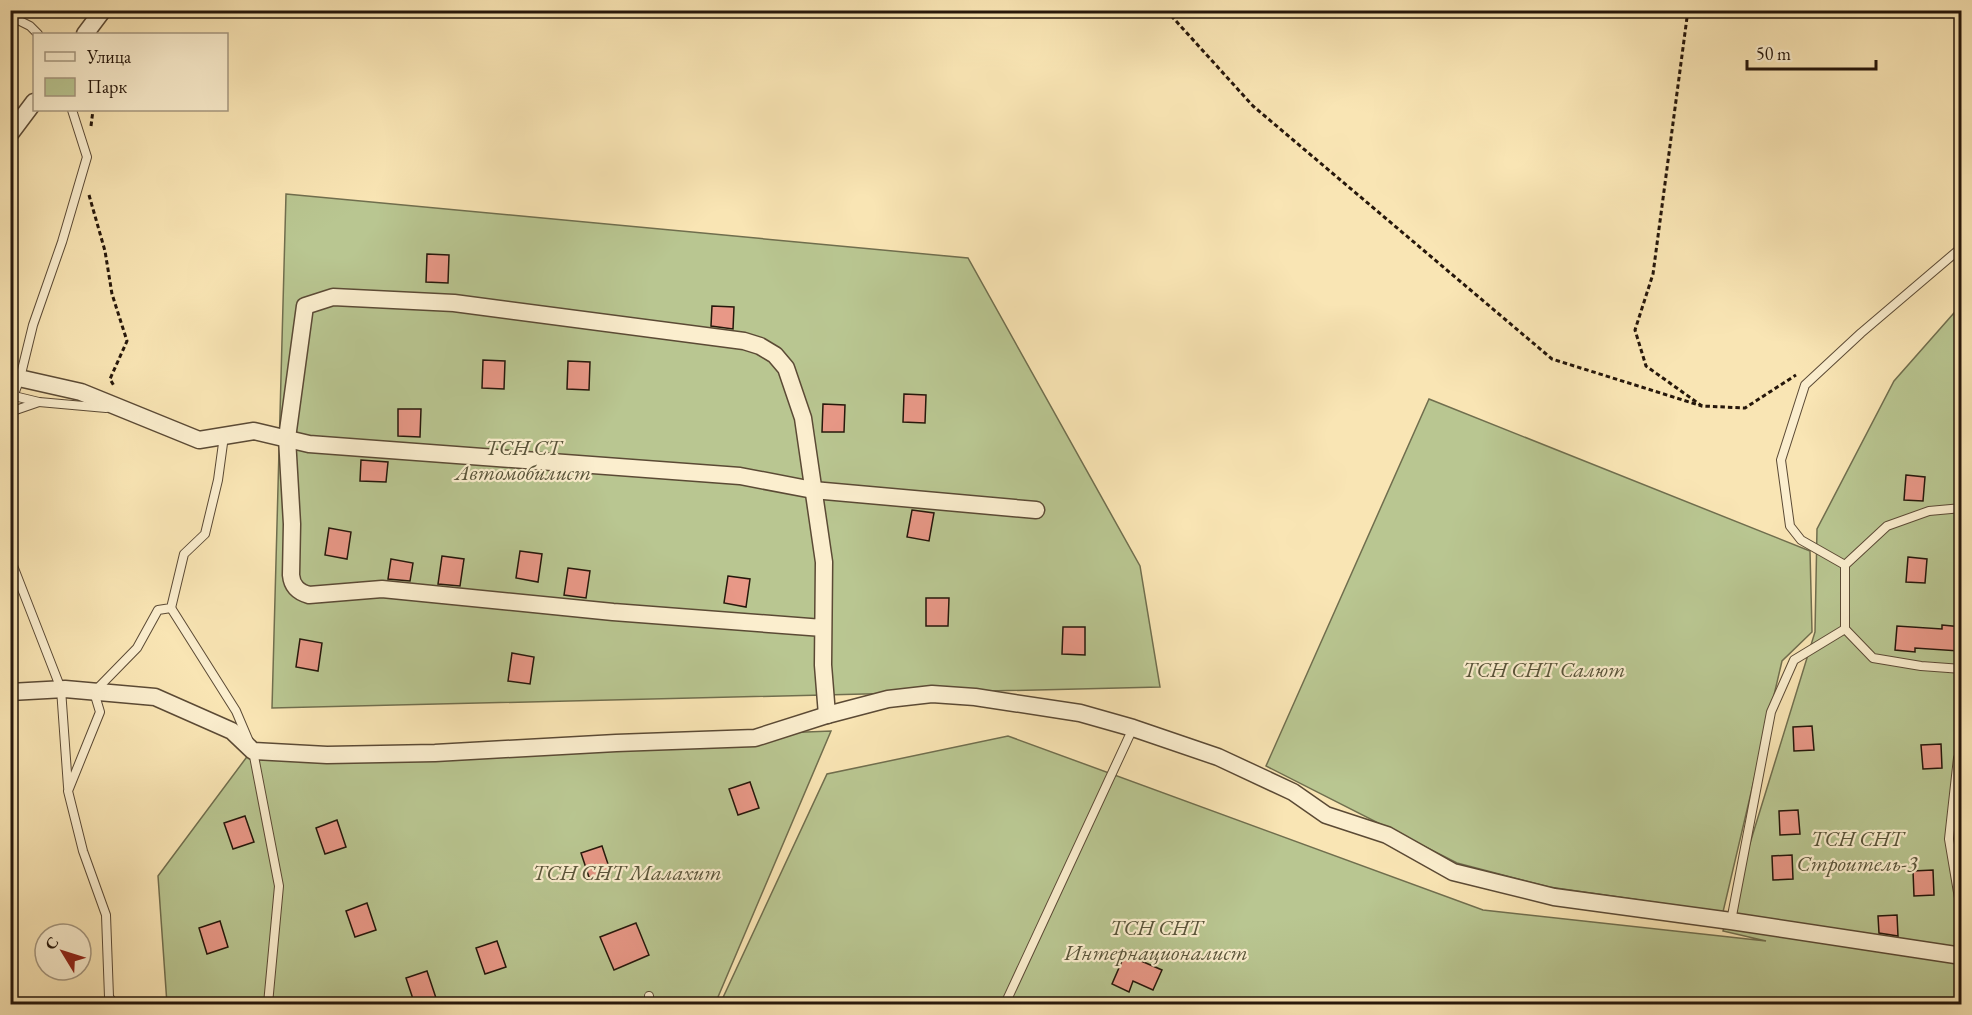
<svg xmlns="http://www.w3.org/2000/svg" width="1972" height="1015" font-family="'EB Garamond',serif">
<style>
.green{fill:#b9c691;stroke:#706e4e;stroke-width:1.5}
.building{fill:#e89887;stroke:#26170b;stroke-width:1.5}
.lines{fill:none;stroke-linecap:round;stroke-linejoin:round}
.lane-casing{stroke:#5b4a35;stroke-width:10}
.street-casing{stroke:#5b4a35;stroke-width:19}
.path{stroke:#26170b;stroke-width:3;stroke-dasharray:4.5 3;stroke-linecap:butt}
.lane{stroke:#fbeece;stroke-width:8}
.street{stroke:#fbeece;stroke-width:16}
.labels{text-anchor:middle;dominant-baseline:central;stroke-width:4.5;stroke-linejoin:round;paint-order:stroke}
.park-label{font-size:22px;font-style:italic;fill:#59543a;stroke:#fbeece}
</style>
<rect width="100%" height="100%" fill="#f9e5b4"/>
<filter id="stains"><feTurbulence type="fractalNoise" baseFrequency=".00333" numOctaves="4"/><feColorMatrix values="0 0 0 0 .2 0 0 0 0 .09 0 0 0 0 .02 0 0 0 .5 -.17"/></filter>
<radialGradient id="worn" r=".72"><stop offset=".6" stop-color="#630" stop-opacity="0"/><stop offset="1" stop-color="#630" stop-opacity=".3"/></radialGradient>
<g class="green">
<path d="M 286,194 L 968,258 L 1140,566 L 1160,687 L 272,708 Z"/>
<path d="M 1961,305 L 1961,1004 L 720,1004 L 827,774 L 1008,736 L 1483,910 L 1766,941 L 1723,931 L 1815,632 L 1817,529 L 1894,381 Z"/>
<path d="M 1429,399 L 1810,551 L 1812,632 L 1782,661 L 1723,912 L 1549,887 L 1457,863 L 1266,766 Z"/>
<path d="M 831,731 L 715,1004 L 167,1004 L 158,876 L 249,754 Z"/>
</g>
<g class="building">
<path d="M 427,254 L 449,255 L 448,283 L 426,282 Z"/>
<path d="M 712,306 L 734,307 L 733,329 L 711,326 Z"/>
<path d="M 483,360 L 505,361 L 504,389 L 482,388 Z"/>
<path d="M 568,361 L 590,362 L 589,390 L 567,389 Z"/>
<path d="M 904,394 L 926,395 L 925,423 L 903,422 Z"/>
<path d="M 823,404 L 845,405 L 844,432 L 822,432 Z"/>
<path d="M 398,409 L 421,409 L 420,437 L 398,436 Z"/>
<path d="M 361,460 L 388,462 L 386,482 L 360,481 Z"/>
<path d="M 1906,475 L 1925,477 L 1923,501 L 1904,500 Z"/>
<path d="M 912,510 L 934,513 L 929,541 L 907,537 Z"/>
<path d="M 329,528 L 351,532 L 347,559 L 325,555 Z"/>
<path d="M 520,551 L 542,554 L 538,582 L 516,578 Z"/>
<path d="M 442,556 L 464,559 L 460,586 L 438,584 Z"/>
<path d="M 1908,557 L 1927,559 L 1925,583 L 1906,582 Z"/>
<path d="M 391,559 L 413,563 L 410,581 L 388,579 Z"/>
<path d="M 568,568 L 590,571 L 586,598 L 564,595 Z"/>
<path d="M 728,576 L 750,579 L 746,607 L 724,603 Z"/>
<path d="M 926,598 L 949,598 L 948,626 L 926,626 Z"/>
<path d="M 1942,625 L 1962,627 L 1959,651 L 1915,648 L 1915,652 L 1895,650 L 1897,626 L 1942,629 Z"/>
<path d="M 1063,627 L 1085,627 L 1085,655 L 1062,654 Z"/>
<path d="M 300,639 L 322,643 L 318,671 L 296,667 Z"/>
<path d="M 512,653 L 534,657 L 530,684 L 508,681 Z"/>
<path d="M 1812,726 L 1814,750 L 1794,751 L 1793,727 Z"/>
<path d="M 1941,744 L 1942,768 L 1923,769 L 1921,745 Z"/>
<path d="M 750,782 L 759,808 L 738,815 L 729,789 Z"/>
<path d="M 1798,810 L 1800,834 L 1780,835 L 1779,811 Z"/>
<path d="M 245,816 L 254,842 L 233,849 L 224,823 Z"/>
<path d="M 337,820 L 346,847 L 325,854 L 316,828 Z"/>
<path d="M 602,846 L 611,873 L 590,880 L 581,853 Z"/>
<path d="M 1792,855 L 1793,879 L 1773,880 L 1772,856 Z"/>
<path d="M 1933,870 L 1934,895 L 1914,896 L 1913,871 Z"/>
<path d="M 367,903 L 376,930 L 355,937 L 346,911 Z"/>
<path d="M 1897,915 L 1898,936 L 1879,933 L 1878,916 Z"/>
<path d="M 220,921 L 228,947 L 207,954 L 199,928 Z"/>
<path d="M 636,923 L 649,955 L 614,970 L 600,937 Z"/>
<path d="M 497,941 L 506,967 L 485,974 L 476,948 Z"/>
<path d="M 1125,954 L 1162,970 L 1153,990 L 1133,981 L 1129,992 L 1112,984 Z"/>
<path d="M 427,971 L 436,998 L 415,1005 L 406,978 Z"/>
</g>
<g class="lines">
<g class="lane-casing">
<g id="lane">
<path d="M 10,16 L 30,26 L 38,34"/>
<path d="M 10,395 L 39,402 L 106,408"/>
<path d="M 10,405 L 20,378 L 33,325 L 62,242 L 87,157 L 72,110"/>
<path d="M 10,412 L 39,402"/>
<path d="M 1962,508 L 1929,511 L 1887,526 L 1845,565 L 1845,629 L 1873,658 L 1921,666 L 1962,669"/>
<path d="M 10,558 L 61,689 L 68,787"/>
<path d="M 1845,565 L 1801,540 L 1790,526 L 1781,460 L 1805,385 L 1861,333 L 1962,247"/>
<path d="M 171,608 L 236,711 L 253,751 L 279,886 L 268,1004"/>
<path d="M 1958,758 L 1949,839 L 1962,916"/>
<path d="M 1731,921 L 1771,712 L 1794,660 L 1845,629"/>
<path d="M 649,996 L 650,1004"/>
<path d="M 114,1004 L 109,997 L 106,915 L 83,851 L 68,791 L 100,712 L 94,692 L 137,648 L 158,610 L 171,608 L 184,554 L 205,534 L 218,480 L 224,436"/>
<path d="M 1005,1004 L 1133,728"/>
<path d="M 1075,1004 L 1080,1002 L 1095,1004"/>
</g>
</g>
<g class="street-casing">
<g id="street">
<path d="M 85,34 L 103,10"/>
<path d="M 10,134 L 34,102"/>
<path d="M 10,376 L 81,392 L 199,440 L 254,431 L 309,444 L 740,476 L 813,490 L 1036,510"/>
<path d="M 823,628 L 613,612 L 382,589 L 309,595 C 298,592 292,586 291,575 L 292,524 L 287,438 L 305,306 L 333,297 L 454,303 L 744,341 L 760,346 L 775,355 L 786,368 L 803,418 L 824,562 L 823,665 L 827,715"/>
<path d="M 10,692 L 65,689 L 155,697 L 232,731 L 253,751 L 327,755 L 435,753 L 616,743 L 755,738 L 827,715 L 888,699 L 932,694 L 975,697 L 1080,713 L 1133,728 L 1218,757 L 1293,792 L 1326,815 L 1387,835 L 1453,872 L 1554,897 L 1731,921 L 1962,956"/>
</g>
</g>
<g class="path">
<path d="M 1166,10 L 1253,106 L 1552,359 L 1702,406"/>
<path d="M 1688,10 L 1653,274 L 1635,330 L 1646,366 L 1702,406 L 1745,408 L 1796,375"/>
<path d="M 91,126 L 93,110"/>
<path d="M 89,195 L 105,251 L 112,294 L 127,341 L 110,379 L 114,386"/>
</g>
<use href="#lane" class="lane"/>
<use href="#street" class="street"/>
</g>
<g class="labels">
<g class="park-label">
<text x="523" y="447">ТСН СТ<tspan x="523" dy="25">Автомобилист</tspan></text>
<text x="1544" y="669">ТСН СНТ Салют</text>
<text x="1857" y="838">ТСН СНТ<tspan x="1857" dy="25">Строитель-3</tspan></text>
<text x="627" y="872">ТСН СНТ Малахит</text>
<text x="1156" y="927">ТСН СНТ<tspan x="1156" dy="25">Интернационалист</tspan></text>
</g>
</g>
<rect width="1972" height="1015" fill="none" stroke="#f9e5b4" stroke-width="36"/>
<rect x="12" y="12" width="1948" height="991" fill="none" stroke="#26170b" stroke-width="3"/>
<rect x="18" y="18" width="1936" height="979" fill="none" stroke="#26170b" stroke-width="1.5"/>
<rect x="33" y="33" width="195" height="78" fill="#fbeece" stroke="#a69880" stroke-width="1.5"/>
<rect x="45" y="52" width="30" height="9" fill="#fbeece" stroke="#a69880" stroke-width="1.5"/>
<text x="87" y="63" font-size="18" fill="#26170b">Улица</text>
<rect x="45" y="78" width="30" height="18" fill="#b9c691" stroke="#a69880" stroke-width="1.5"/>
<text x="87" y="93" font-size="18" fill="#26170b">Парк</text>
<g transform="translate(63 952) rotate(308)"><circle r="28" fill="#fbeece" stroke="#a69880" stroke-width="1.5"/>
<path d="M0-4.5L10 22L0 15L-10 22Z" fill="#8f2418"/>
<text y="-9" font-size="16" font-weight="bold" text-anchor="middle" fill="#26170b">С</text>
</g>
<path d="M1747 60v9h129v-9" fill="none" stroke="#26170b" stroke-width="3"/>
<text x="1756" y="60" font-size="18" fill="#26170b" stroke="#fbeece" stroke-width="4.5" paint-order="stroke">50 m</text>
<rect width="100%" height="100%" filter="url(#stains)"/>
<rect width="100%" height="100%" fill="url(#worn)"/>
</svg>
